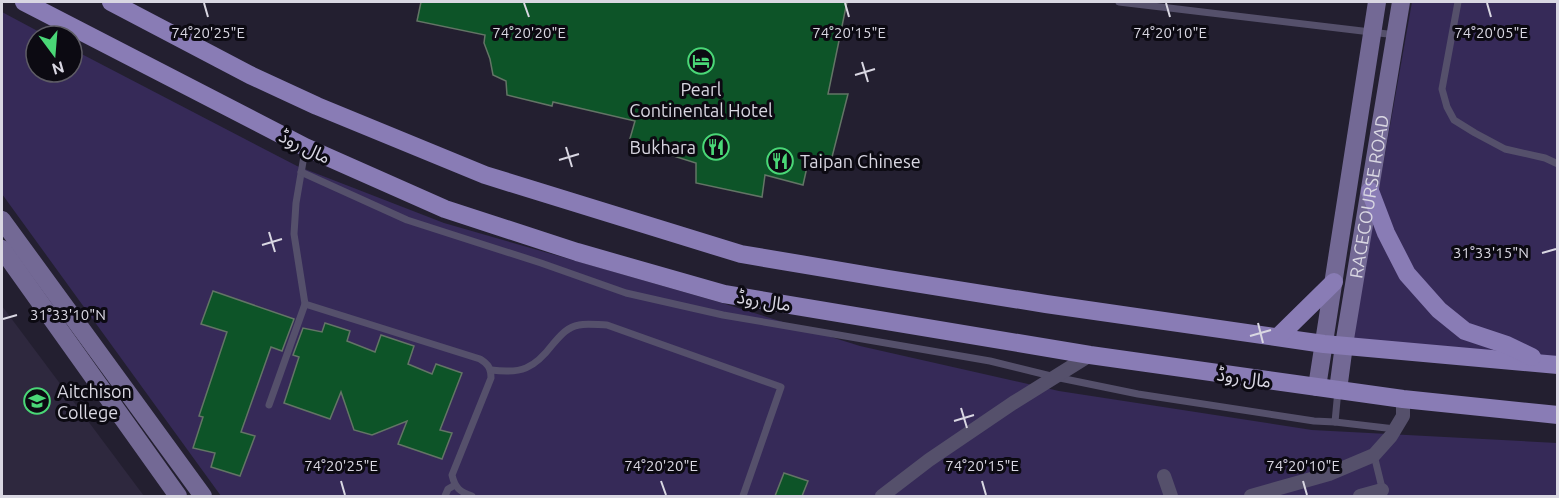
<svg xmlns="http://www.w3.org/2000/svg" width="1559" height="498" font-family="Ubuntu,'Noto Sans Arabic',sans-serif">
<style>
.built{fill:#2e283e}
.green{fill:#362a58}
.building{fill:#0d5428;stroke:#637566;stroke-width:1.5}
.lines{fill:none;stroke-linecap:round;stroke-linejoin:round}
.lane{stroke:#55506b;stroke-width:7}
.street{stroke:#55506b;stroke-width:14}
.secondary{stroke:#736995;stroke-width:18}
.primary{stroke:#897cb5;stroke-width:18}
.ticks{fill:none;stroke:#d9d7e2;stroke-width:2}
.labels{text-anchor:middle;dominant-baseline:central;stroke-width:6;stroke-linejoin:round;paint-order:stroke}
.poi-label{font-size:18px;fill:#d9d7e2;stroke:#0c0a12;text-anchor:start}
.street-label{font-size:18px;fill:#d9d7e2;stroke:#0c0a12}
.ticks-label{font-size:15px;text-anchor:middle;fill:#d9d7e2;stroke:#0c0a12;stroke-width:6;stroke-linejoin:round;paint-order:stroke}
</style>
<rect width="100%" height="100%" fill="#231f30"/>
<path class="built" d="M 2,306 L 144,496 L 2,496 Z"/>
<g class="green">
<path d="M 1412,2 L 1557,2 L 1557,361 L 1352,340 Z"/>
<path d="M 2,12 L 47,36 L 36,36 L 36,72 L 72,72 L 72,49 L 297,166 L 444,223 L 722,303 L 860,346 L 1059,391 L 1312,430 L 1557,443 L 1557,496 L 221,496 L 2,194 Z"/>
</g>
<g class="building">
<path d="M 421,2 L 847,2 L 828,94 L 848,94 L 830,165 L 809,158 L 803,185 L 765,175 L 762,197 L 696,183 L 696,163 L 629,142 L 635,121 L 553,102 L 552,106 L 507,95 L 506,81 L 493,75 L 490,59 L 484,43 L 485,35 L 417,21 Z"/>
<path d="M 213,291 L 294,319 L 282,351 L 271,347 L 241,432 L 255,436 L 240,476 L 211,467 L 215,453 L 193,448 L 203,417 L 199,416 L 227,332 L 201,324 Z"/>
<path d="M 325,323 L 350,331 L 347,341 L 375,352 L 381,335 L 414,346 L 408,364 L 432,374 L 436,364 L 462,373 L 440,430 L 452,433 L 442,459 L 398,444 L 407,421 L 372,435 L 354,430 L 341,392 L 330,419 L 284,403 L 299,357 L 293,355 L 303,328 L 322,332 Z"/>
<path d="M 784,473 L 808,481 L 802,496 L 775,496 Z"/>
</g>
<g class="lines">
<g class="lane">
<path d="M 1119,2 L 1396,35"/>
<path d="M 1458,2 L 1442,89 L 1447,107 L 1454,120 L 1475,133 L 1505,149 L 1545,158 L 1558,164"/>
<path d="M 305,150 L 296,203 L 294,234 L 305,304 L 480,359 C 488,364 491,368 491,378 L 452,475 C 455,488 460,492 472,496"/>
<path d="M 301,172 L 407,220 L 541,263 L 626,293 L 723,315 L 990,361 L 1055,377 L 1138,394 L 1314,421 L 1335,422 L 1338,390"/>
<path d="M 491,370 C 521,374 534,369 553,344 C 560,336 567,327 579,325 C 587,323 599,325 607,325 L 781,387 L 743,496"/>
<path d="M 269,405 L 305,304"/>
<path d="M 1335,422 L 1395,429"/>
<path d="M 1374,455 L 1384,496"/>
<path d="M 445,496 L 448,489 L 455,485"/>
</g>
<g class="street">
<path d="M 1164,476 L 1171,496"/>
<path d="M 882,496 L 929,460 L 1013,403 L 1090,355"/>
<path d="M 1251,496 L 1329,474 L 1374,455 L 1391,436 L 1403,416 L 1403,399"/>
<path d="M 1360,496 L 1382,490"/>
</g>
<g class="secondary">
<path d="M 2,220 L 203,496"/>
<path d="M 2,249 L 178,496"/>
<path d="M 1317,387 L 1377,2"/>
<path id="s1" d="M 1338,390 L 1344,345 L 1401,2"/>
</g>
<g class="primary">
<path d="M 24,2 L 305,147 L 445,209 L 577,252 L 724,294 L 1090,355 L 1403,399 L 1558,415"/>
<path d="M 111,2 L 250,75 L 317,106 L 485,175 L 741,254 L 889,279 L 1046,304 L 1324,344 L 1558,365"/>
<path d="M 1370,191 L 1386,233 L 1407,274 L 1439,310 L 1465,331 L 1507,345 L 1532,357"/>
<path d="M 1278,337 L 1334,282"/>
</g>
</g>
<path class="ticks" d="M 204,3 L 208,17M 524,3 L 529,17M 845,3 L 849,17M 1166,3 L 1170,17M 1487,3 L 1491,17M 862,62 L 868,82M 855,75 L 875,69M 566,147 L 572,167M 559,160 L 579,154M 269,232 L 275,252M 262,245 L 282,239M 1542,253 L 1556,249M 3,319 L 17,315M 1258,323 L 1263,343M 1250,336 L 1271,330M 961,408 L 967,428M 954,421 L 974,415M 341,481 L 345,495M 661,481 L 666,495M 982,481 L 986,495M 1303,481 L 1307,495"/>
<defs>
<g id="hotel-ring" transform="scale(1.35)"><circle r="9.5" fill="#0c0a12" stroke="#4ad777" stroke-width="1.5"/><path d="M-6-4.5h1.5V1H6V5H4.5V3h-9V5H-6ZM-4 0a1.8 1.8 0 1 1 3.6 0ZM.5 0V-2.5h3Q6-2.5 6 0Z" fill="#4ad777"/></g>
<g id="restaurant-ring" transform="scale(1.35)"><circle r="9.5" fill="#0c0a12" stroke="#4ad777" stroke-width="1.5"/><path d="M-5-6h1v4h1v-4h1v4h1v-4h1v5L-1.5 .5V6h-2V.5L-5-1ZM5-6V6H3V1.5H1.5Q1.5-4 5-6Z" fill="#4ad777"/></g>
<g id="university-ring" transform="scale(1.35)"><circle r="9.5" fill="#0c0a12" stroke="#4ad777" stroke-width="1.5"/><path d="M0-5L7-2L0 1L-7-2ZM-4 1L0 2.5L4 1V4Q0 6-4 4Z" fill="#4ad777"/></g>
</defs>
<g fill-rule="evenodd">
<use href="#hotel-ring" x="701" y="61"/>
<use href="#restaurant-ring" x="716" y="147"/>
<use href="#restaurant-ring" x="780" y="161"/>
<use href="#university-ring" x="37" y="401"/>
</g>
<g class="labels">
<g class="poi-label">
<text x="701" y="89" text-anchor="middle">Pearl<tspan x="701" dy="21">Continental Hotel</tspan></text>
<text x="696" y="147" text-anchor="end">Bukhara</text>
<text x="800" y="161">Taipan Chinese</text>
<text x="57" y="391">Aitchison<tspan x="57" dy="21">College</tspan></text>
</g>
<g class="street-label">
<text transform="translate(305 146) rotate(26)">مال روڈ</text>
<text stroke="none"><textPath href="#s1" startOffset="196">RACECOURSE ROAD</textPath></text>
<text transform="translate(764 300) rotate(9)">مال روڈ</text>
<text transform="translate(1244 377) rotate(8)">مال روڈ</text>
</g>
</g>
<g class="ticks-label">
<text x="208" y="38">74°20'25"E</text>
<text x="529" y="38">74°20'20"E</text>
<text x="849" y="38">74°20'15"E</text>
<text x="1170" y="38">74°20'10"E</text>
<text x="1491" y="38">74°20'05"E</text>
<text x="1491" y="258">31°33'15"N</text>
<text x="68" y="320">31°33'10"N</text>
<text x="341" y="471">74°20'25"E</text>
<text x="661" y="471">74°20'20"E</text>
<text x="982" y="471">74°20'15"E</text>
<text x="1303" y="471">74°20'10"E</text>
</g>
<rect width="1559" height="498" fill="none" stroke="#d9d7e2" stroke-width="6"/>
<g transform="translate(54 54) rotate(164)"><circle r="28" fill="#0c0a12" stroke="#5e5c65" stroke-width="1.5"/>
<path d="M0-4.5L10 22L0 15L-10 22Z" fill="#4ad777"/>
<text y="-9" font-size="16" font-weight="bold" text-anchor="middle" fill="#d9d7e2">N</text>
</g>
</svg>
